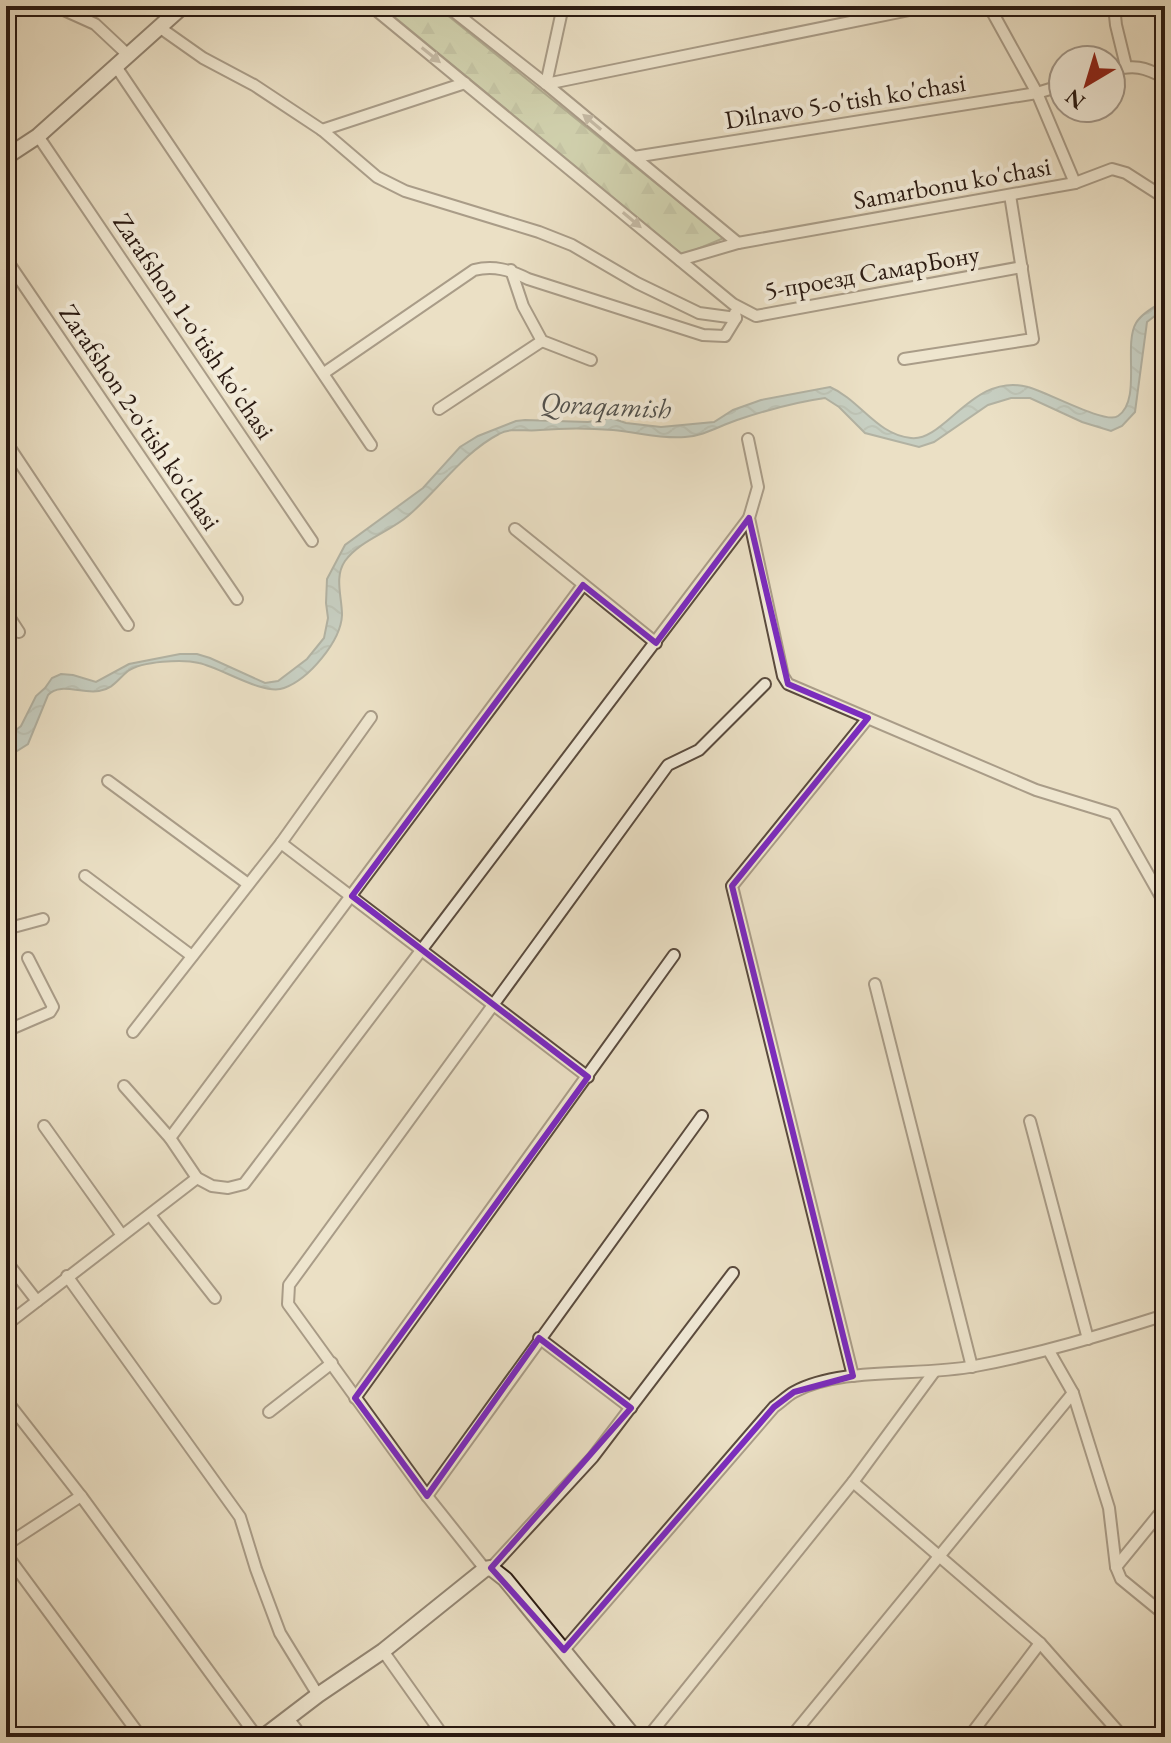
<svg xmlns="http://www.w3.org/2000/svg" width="1171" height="1743" font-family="'EB Garamond',serif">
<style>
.forest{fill:url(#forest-firs);stroke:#6e6e54;stroke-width:2}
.water{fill:url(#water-waves);stroke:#6e7a79;stroke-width:2}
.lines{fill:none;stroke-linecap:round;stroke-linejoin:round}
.street-casing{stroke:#5a4b3e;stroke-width:14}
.secondary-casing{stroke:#291911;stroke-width:18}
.street{stroke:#f2ebd9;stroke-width:10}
.secondary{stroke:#f2ebd9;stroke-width:14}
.oneway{fill:#988c7f}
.marked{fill:none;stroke:#7b2cbf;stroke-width:6;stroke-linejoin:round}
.labels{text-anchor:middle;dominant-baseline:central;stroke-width:8;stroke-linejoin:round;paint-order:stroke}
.street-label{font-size:26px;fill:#291911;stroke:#f2ebd9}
.water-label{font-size:28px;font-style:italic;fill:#51514e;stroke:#f2ebd9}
</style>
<defs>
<pattern id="forest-firs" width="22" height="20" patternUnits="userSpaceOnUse" patternTransform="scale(2)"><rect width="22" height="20" fill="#b3c397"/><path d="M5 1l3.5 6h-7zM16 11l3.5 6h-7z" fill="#9aa781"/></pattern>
<pattern id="water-waves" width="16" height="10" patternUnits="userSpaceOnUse" patternTransform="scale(2)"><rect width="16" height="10" fill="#9cbabe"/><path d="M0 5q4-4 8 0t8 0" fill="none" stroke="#869fa2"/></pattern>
</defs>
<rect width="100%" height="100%" fill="#ebe0c5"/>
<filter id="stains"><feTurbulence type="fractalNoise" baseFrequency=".0025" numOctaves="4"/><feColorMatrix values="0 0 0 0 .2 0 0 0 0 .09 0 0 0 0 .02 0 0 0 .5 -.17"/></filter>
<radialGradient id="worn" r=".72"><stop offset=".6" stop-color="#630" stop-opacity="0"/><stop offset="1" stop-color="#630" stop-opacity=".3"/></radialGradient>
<path class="forest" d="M 381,6 L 436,6 L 724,238 L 683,255 Z"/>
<path class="water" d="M 1165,301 L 1165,308 L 1147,322 L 1135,412 L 1122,426 L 1111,431 L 1082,422 L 1030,398 L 1011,398 L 988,405 L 934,442 L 919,447 L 865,433 L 839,407 L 825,398 C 796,402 764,411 737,420 C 719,426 704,436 685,437 C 660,439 637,432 613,430 C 589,428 564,428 540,430 C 527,432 511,427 499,434 C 464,452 438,490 409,515 C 390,532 360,540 345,561 C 334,577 342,597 342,615 C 341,641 309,679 284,688 C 264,696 222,668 199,663 C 183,659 142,661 128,671 C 118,679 113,689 99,691 C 81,694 60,682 48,695 L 28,744 L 6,758 L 6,738 L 21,726 L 36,696 L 45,688 L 52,678 L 61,674 L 73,675 L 96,682 L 129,664 L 180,654 L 197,654 L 210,658 L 265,683 L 278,681 L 307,659 L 324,638 L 328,618 L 326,603 L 327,579 L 345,545 L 423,488 L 460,447 L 478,436 L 516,421 L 525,420 L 588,422 L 611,418 L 626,423 L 661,427 L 714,422 L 733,410 L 761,400 L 830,387 C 860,400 877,435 911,438 C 945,442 973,372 1028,387 C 1045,391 1106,425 1118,416 C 1142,400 1123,345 1136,323 C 1142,313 1155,306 1165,301 Z"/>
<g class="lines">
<g class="street-casing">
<g id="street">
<path d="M 55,6 L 95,24 L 127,54"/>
<path d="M 371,6 L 733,304 L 756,316 L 1022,267"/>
<path d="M 447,6 L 546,84 L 738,243"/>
<path d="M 563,6 L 546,84 L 929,6"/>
<path d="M 989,6 L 1037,93 L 1075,183"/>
<path d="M 1114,6 L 1116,25 L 1126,66"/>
<path d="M 159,27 L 203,58 L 254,85 L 322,130 L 377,177 L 405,191 L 539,232 L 572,245 L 637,283 L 699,313 L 736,318"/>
<path d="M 115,65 L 371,445"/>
<path d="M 1111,71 C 1133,64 1145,67 1165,78"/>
<path d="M 322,130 L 465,83"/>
<path d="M 38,136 L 312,541"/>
<path d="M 634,157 L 1037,93 L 1063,85"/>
<path d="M 6,259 L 237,599"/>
<path d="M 680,260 L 738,243 L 1075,183 L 1112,169 L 1126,173 L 1165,198"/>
<path d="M 511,270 L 523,306 L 542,341 L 591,360"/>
<path d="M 904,359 L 1033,339 L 1010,195"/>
<path d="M 324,373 L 474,270 C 494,265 510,270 528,279 L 703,335 L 725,336 L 736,318 L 735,313"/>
<path d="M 439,409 L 542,341"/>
<path d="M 748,439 L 758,487 L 749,518 L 783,676 L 788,684 L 1036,790 L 1114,814 L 1165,904"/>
<path d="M 6,442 L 128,625"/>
<path d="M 515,529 L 656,643"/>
<path d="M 6,612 L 19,632"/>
<path d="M 108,781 L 248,884"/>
<path d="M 281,843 L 588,1077"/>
<path d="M 85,876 L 192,956"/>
<path d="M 6,929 L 43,919"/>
<path d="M 875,984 L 972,1367"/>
<path d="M 6,1031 L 50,1012 L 53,1007 L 28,958"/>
<path d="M 133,1032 L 281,843 L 371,717"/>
<path d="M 124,1086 L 170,1138 L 197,1178 L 212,1186 L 228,1188 L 244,1184 L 749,518"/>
<path d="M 1030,1121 L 1088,1339"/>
<path d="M 44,1126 L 121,1234"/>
<path d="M 170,1138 L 583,585"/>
<path d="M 150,1215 L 215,1298"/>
<path d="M 6,1261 L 37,1301"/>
<path d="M 67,1276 L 240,1517 L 256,1569 L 280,1633 L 318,1695"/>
<path d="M 6,1325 L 197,1178"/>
<path d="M 539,1338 L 631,1408"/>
<path d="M 1049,1351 L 1073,1393 L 1109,1508 L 1116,1567 L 1121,1579 L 1165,1615"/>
<path d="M 853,1376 L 732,886 L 868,718"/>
<path d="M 355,1398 L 674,955"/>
<path d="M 6,1400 L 81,1496 L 257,1737"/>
<path d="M 269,1412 L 332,1363"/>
<path d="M 853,1482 L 1040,1643 L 1123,1737"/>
<path d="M 427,1496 L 702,1116"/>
<path d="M 6,1545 L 81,1496"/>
<path d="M 6,1554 L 141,1737"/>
<path d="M 1116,1567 L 1165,1507"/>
<path d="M 491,1568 L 593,1457 L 733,1273"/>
<path d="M 485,1569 L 427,1496 L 288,1304 L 289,1285 L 668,765 L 699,750 L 765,684"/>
<path d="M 564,1650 L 774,1407 C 781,1402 787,1396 794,1392 C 841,1366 921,1377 975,1366 C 1040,1354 1102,1335 1165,1315"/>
<path d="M 383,1651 L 444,1737"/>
<path d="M 288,1718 L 302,1737"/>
<path d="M 648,1737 L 853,1482 L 934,1372"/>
<path d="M 791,1737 L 1073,1393"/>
<path d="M 969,1737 L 1040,1643"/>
</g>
</g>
<g class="secondary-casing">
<g id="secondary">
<path d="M 6,157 L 38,136 L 183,6"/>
<path d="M 263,1737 L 318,1695 L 383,1651 L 485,1569 L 491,1568 L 505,1579 L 634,1737"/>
</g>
</g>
<use href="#street" class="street"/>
<use href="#secondary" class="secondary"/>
</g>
<defs><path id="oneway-solid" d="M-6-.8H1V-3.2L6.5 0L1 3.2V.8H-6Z" transform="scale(2)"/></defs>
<g class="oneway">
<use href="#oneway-solid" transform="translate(431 55) rotate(39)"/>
<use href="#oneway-solid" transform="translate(592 122) rotate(-140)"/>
<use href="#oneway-solid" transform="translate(632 220) rotate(40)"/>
</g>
<path d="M0 0H1171V1743H0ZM 749,518 L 788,684 L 868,718 L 732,886 L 853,1376 L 794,1392 L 774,1407 L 564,1650 L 491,1568 L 631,1408 L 539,1338 L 427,1496 L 355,1398 L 588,1077 L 352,896 L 583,585 L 656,643 Z" fill="#ebe0c5" fill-opacity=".55" fill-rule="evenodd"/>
<path class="marked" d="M 749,518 L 788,684 L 868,718 L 732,886 L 853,1376 L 794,1392 L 774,1407 L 564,1650 L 491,1568 L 631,1408 L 539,1338 L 427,1496 L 355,1398 L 588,1077 L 352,896 L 583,585 L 656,643 Z"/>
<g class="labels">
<g class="street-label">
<text transform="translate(845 101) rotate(-9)">Dilnavo 5-o'tish ko'chasi</text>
<text transform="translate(952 183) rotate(-10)">Samarbonu ko'chasi</text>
<text transform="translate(872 272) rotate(-10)">5-проезд СамарБону</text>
<text transform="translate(194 326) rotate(56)">Zarafshon 1-o'tish ko'chasi</text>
<text transform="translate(140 417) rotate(56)">Zarafshon 2-o'tish ko'chasi</text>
</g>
<g class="water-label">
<text transform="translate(606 405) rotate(3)">Qoraqamish</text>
</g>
</g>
<rect width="1171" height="1743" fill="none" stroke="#ebe0c5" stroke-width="32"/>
<rect x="8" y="8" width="1155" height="1727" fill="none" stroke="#291911" stroke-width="4"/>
<rect x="16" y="16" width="1139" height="1711" fill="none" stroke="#291911" stroke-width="2"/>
<g transform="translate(1087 84) rotate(218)"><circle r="38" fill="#f2ebd9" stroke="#a29789" stroke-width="2"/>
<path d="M0-6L14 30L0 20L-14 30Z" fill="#8f2418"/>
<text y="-12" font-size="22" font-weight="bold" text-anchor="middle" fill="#291911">N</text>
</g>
<rect width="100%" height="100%" filter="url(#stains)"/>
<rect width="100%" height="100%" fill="url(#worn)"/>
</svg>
